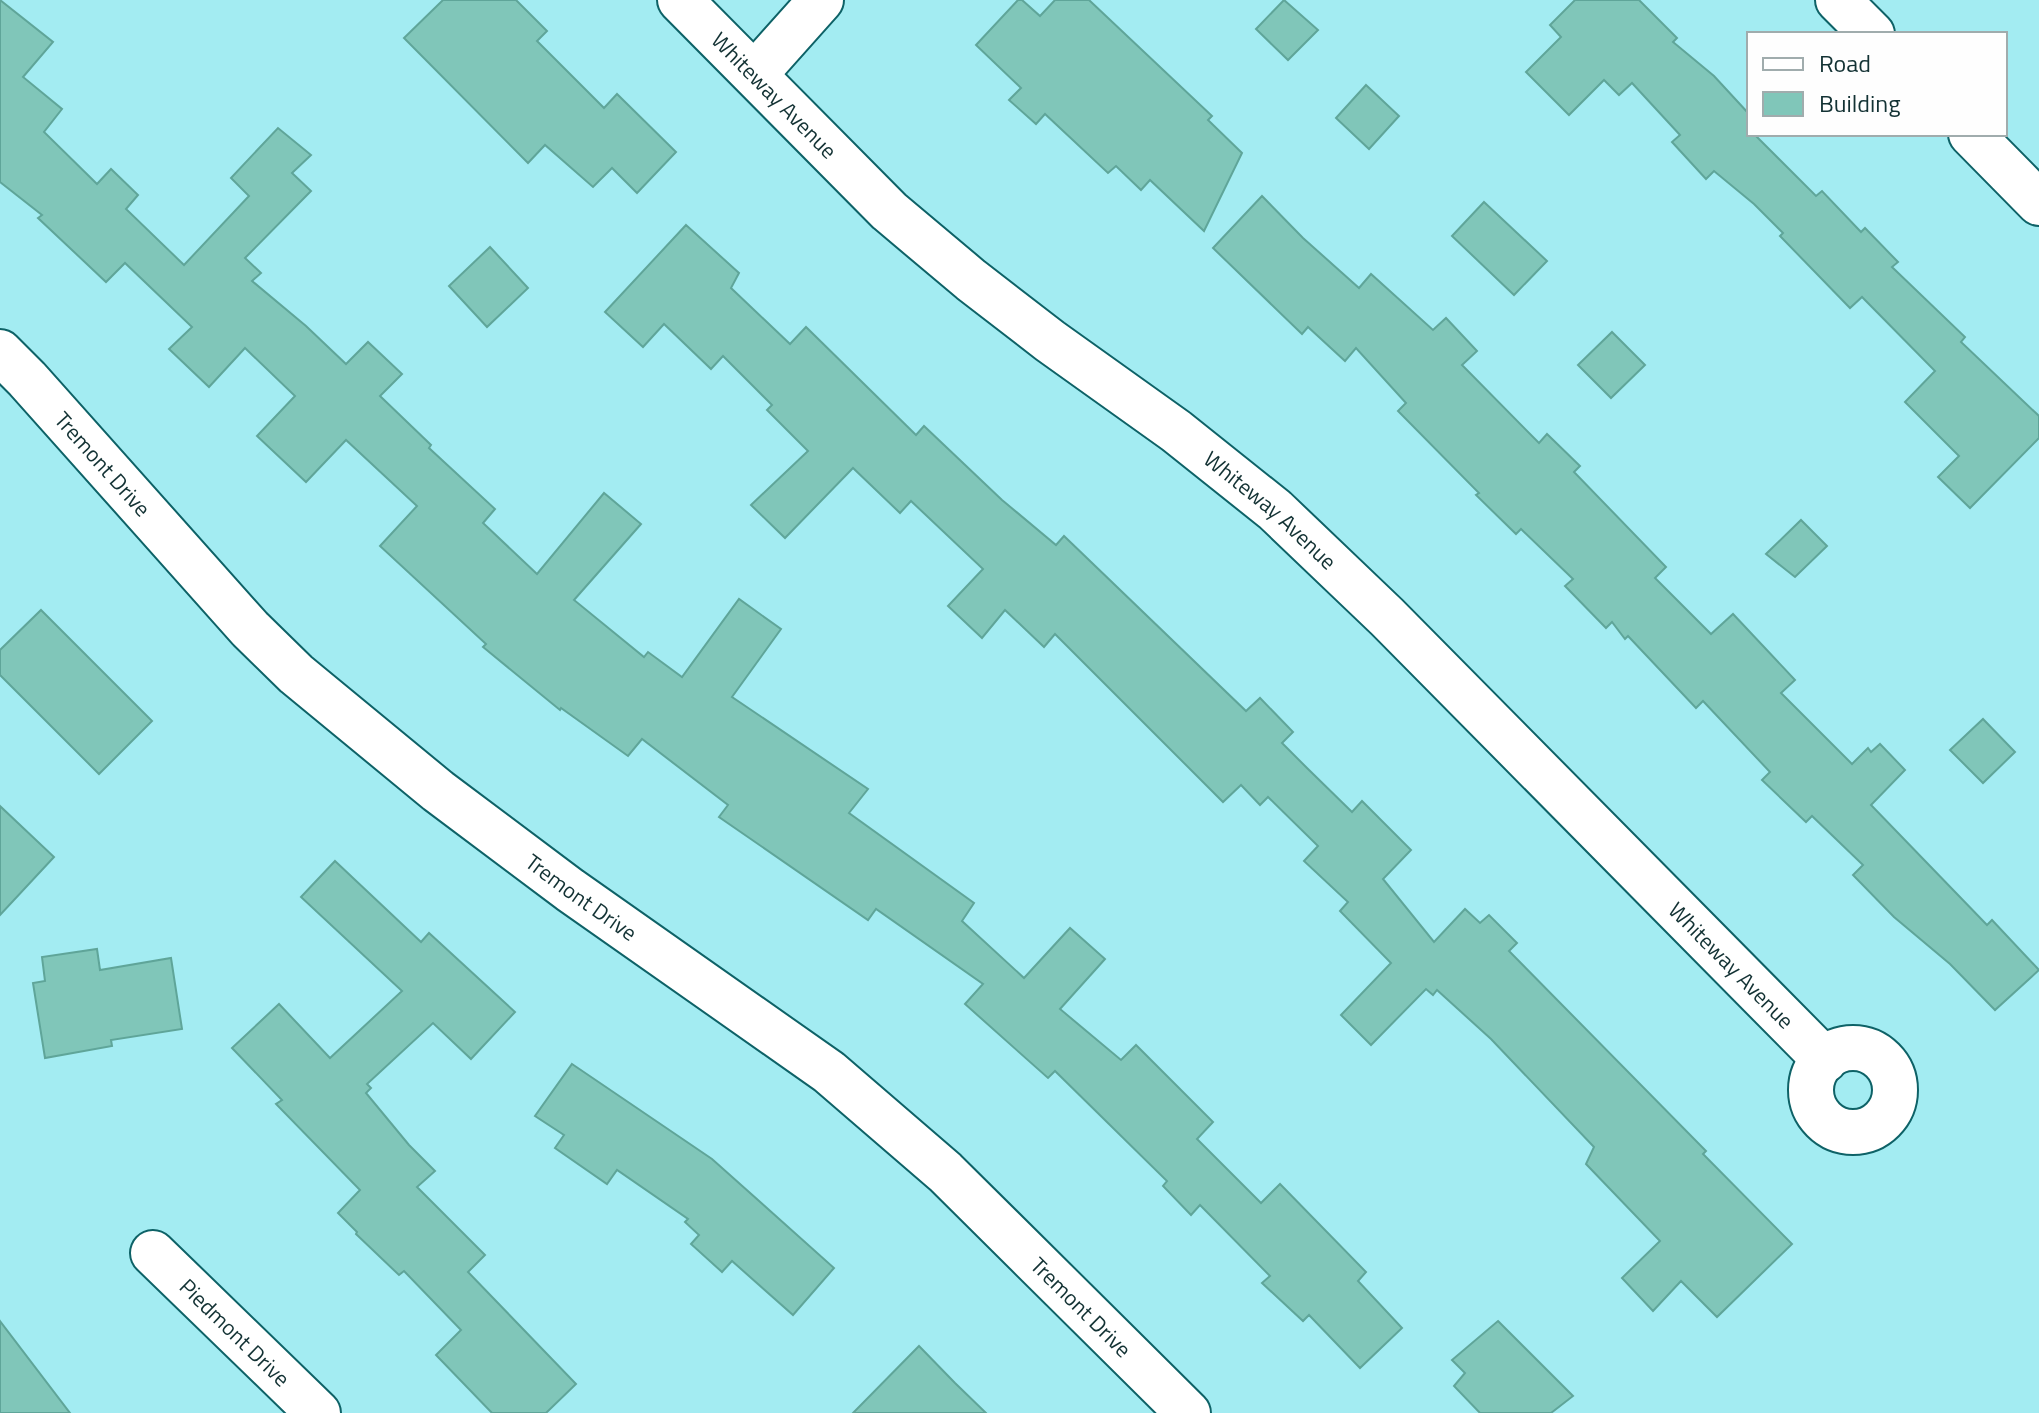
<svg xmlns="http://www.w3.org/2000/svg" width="2039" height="1413" font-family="'Titillium Web',sans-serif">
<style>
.building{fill:#80c6b9;stroke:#5fa599;stroke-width:2}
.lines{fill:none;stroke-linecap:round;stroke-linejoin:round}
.minor-casing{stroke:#0e6267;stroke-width:48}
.minor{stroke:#fff;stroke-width:44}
.labels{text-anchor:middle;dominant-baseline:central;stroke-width:6;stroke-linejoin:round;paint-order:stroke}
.street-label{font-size:22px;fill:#133234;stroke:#fefefe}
</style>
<rect width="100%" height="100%" fill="#a3ecf2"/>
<g class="building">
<path d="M 0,0 L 53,42 L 23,77 L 62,109 L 44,132 L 97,184 L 111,169 L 138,195 L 126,209 L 184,265 L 249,196 L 231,178 L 278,128 L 311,155 L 292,173 L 311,191 L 245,258 L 261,273 L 252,281 L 306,326 L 346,364 L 368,342 L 402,374 L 380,396 L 431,445 L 429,448 L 495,509 L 483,523 L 537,574 L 604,493 L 641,524 L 574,600 L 644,657 L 648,652 L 682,677 L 739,599 L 781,629 L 732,697 L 868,789 L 849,813 L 974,903 L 962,921 L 1024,978 L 1070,928 L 1105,959 L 1060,1009 L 1121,1060 L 1136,1045 L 1213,1122 L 1197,1139 L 1261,1203 L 1280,1184 L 1366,1272 L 1358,1281 L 1402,1328 L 1360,1368 L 1309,1315 L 1303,1321 L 1262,1283 L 1270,1276 L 1200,1205 L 1191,1215 L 1163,1186 L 1167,1181 L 1055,1071 L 1048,1078 L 965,1004 L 983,984 L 876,909 L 868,920 L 719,817 L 728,805 L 642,739 L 628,756 L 561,708 L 560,710 L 483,647 L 486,644 L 380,546 L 417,506 L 346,440 L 306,482 L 257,436 L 295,396 L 245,348 L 209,387 L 169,349 L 192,327 L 125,263 L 106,282 L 38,218 L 42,215 L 0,182 Z"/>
<path d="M 443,0 L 516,0 L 547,31 L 537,41 L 604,108 L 617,94 L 676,152 L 637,193 L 612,168 L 593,187 L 545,145 L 528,163 L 404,38 Z"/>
<path d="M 1018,0 L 1022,0 L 1040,16 L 1055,0 L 1089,0 L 1212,116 L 1208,120 L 1242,153 L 1204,231 L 1150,180 L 1141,190 L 1116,166 L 1108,173 L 1045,114 L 1036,124 L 1009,100 L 1021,88 L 976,45 Z"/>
<path d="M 1284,0 L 1318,30 L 1288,60 L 1256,29 Z"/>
<path d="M 1575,0 L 1639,0 L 1677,38 L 1673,42 L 1714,76 L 1749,114 L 1749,134 L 1754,134 L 1816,196 L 1822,191 L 1861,232 L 1865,228 L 1898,262 L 1892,267 L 1965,337 L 1961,342 L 2039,416 L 2039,438 L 1970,508 L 1938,477 L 1959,456 L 1905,402 L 1935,371 L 1862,297 L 1850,308 L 1780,236 L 1783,233 L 1754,204 L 1714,171 L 1706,179 L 1672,142 L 1680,135 L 1632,83 L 1619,95 L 1604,80 L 1569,115 L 1526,72 L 1561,37 L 1550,25 Z"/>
<path d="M 1366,85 L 1399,116 L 1369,149 L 1336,118 Z"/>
<path d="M 1262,196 L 1303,238 L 1359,288 L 1371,274 L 1433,330 L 1446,318 L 1477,351 L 1462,365 L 1539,443 L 1547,434 L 1580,466 L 1574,472 L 1666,567 L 1655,578 L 1711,634 L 1733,614 L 1795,680 L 1781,693 L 1852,764 L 1868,748 L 1871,752 L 1880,744 L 1905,770 L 1871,805 L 1987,925 L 1992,920 L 2039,970 L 1995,1010 L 1950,964 L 1894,917 L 1853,875 L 1863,865 L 1812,816 L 1806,822 L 1762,780 L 1770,772 L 1703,701 L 1696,708 L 1628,636 L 1625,639 L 1612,622 L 1606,628 L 1565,586 L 1573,579 L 1521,529 L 1516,534 L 1476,495 L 1479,493 L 1398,411 L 1406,403 L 1356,348 L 1345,361 L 1308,327 L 1302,334 L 1213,248 Z"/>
<path d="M 1484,202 L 1547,261 L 1514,295 L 1452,236 Z"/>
<path d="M 686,225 L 739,273 L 731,288 L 790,344 L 806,327 L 916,435 L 924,426 L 1002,500 L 1056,545 L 1064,536 L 1246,711 L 1260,698 L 1293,732 L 1282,743 L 1307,768 L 1352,812 L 1362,801 L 1411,850 L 1383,879 L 1434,942 L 1465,909 L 1480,923 L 1489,915 L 1517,943 L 1509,951 L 1706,1151 L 1703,1154 L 1792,1244 L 1717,1317 L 1681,1281 L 1653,1311 L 1622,1278 L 1660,1241 L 1586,1164 L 1594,1147 L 1491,1039 L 1437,990 L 1433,995 L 1426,989 L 1371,1045 L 1341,1015 L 1391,963 L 1340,911 L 1348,902 L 1304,861 L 1318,846 L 1268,797 L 1260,805 L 1241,785 L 1223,802 L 1055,634 L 1044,647 L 1005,610 L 982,638 L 948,606 L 983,569 L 911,501 L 900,513 L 853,468 L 785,538 L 751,505 L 808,451 L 767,410 L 772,405 L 723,356 L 711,369 L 664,324 L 643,347 L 605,312 Z"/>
<path d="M 490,247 L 528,288 L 487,327 L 449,286 Z"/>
<path d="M 1612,332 L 1645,365 L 1611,398 L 1578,365 Z"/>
<path d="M 1801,520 L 1827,546 L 1795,577 L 1766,554 Z"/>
<path d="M 41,610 L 152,721 L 99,774 L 0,675 L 0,650 Z"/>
<path d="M 1983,719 L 2015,752 L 1983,783 L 1950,750 Z"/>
<path d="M 0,806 L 54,857 L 0,915 Z"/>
<path d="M 335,861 L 421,942 L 429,933 L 515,1012 L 471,1059 L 433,1023 L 367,1084 L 371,1088 L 366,1093 L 409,1145 L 435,1171 L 417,1187 L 485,1255 L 468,1272 L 576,1384 L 546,1413 L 492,1413 L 436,1355 L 461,1330 L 404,1271 L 399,1275 L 356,1234 L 357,1232 L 338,1213 L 360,1190 L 276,1104 L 282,1100 L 232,1048 L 279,1004 L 330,1058 L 402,991 L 301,897 Z"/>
<path d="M 97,949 L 100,970 L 171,958 L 182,1029 L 111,1040 L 112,1046 L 45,1058 L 33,983 L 45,981 L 42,957 Z"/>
<path d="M 572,1064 L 712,1159 L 834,1268 L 793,1315 L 732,1261 L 722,1272 L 691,1244 L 699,1235 L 685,1222 L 688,1219 L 617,1170 L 607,1184 L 555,1148 L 564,1135 L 535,1116 Z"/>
<path d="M 0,1321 L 70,1413 L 0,1413 Z"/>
<path d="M 1498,1321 L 1573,1396 L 1551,1413 L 1480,1413 L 1454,1386 L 1465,1373 L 1452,1360 Z"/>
<path d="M 919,1346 L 955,1383 L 986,1413 L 853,1413 Z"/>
</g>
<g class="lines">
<g class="minor-casing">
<g id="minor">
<path id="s1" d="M 680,0 L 889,211 L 971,280 L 1050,341 L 1176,431 L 1275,510 L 1387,617 L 1825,1060"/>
<path d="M 1838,0 L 1872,34"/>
<path d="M 755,74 L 821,0"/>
<path d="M 1971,134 L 2039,203"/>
<path id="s2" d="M 0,352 L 27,379 L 250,629 L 296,674 L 438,791 L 570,890 L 829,1072 L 945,1172 L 1188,1413"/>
<circle cx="1853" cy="1090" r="42"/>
<path id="s3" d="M 153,1253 L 318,1413"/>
</g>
</g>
<use href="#minor" class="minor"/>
</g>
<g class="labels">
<g class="street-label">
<text stroke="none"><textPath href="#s1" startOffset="134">Whiteway Avenue</textPath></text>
<text stroke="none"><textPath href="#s2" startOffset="152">Tremont Drive</textPath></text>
<text stroke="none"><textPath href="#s1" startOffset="782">Whiteway Avenue</textPath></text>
<text stroke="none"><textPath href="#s2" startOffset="800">Tremont Drive</textPath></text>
<text stroke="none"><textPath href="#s1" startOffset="1430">Whiteway Avenue</textPath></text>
<text stroke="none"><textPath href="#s2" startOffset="1448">Tremont Drive</textPath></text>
<text stroke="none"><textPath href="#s3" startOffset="114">Piedmont Drive</textPath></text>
</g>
</g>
<rect x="1747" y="32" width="260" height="104" fill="#fefefe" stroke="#a0acad" stroke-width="2"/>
<rect x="1763" y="58" width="40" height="12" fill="#ffffff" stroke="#a0acad" stroke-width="2"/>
<text x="1819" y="72" font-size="24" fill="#133234">Road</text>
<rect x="1763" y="92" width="40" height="24" fill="#80c6b9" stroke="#a0acad" stroke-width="2"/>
<text x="1819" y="112" font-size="24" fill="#133234">Building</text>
</svg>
